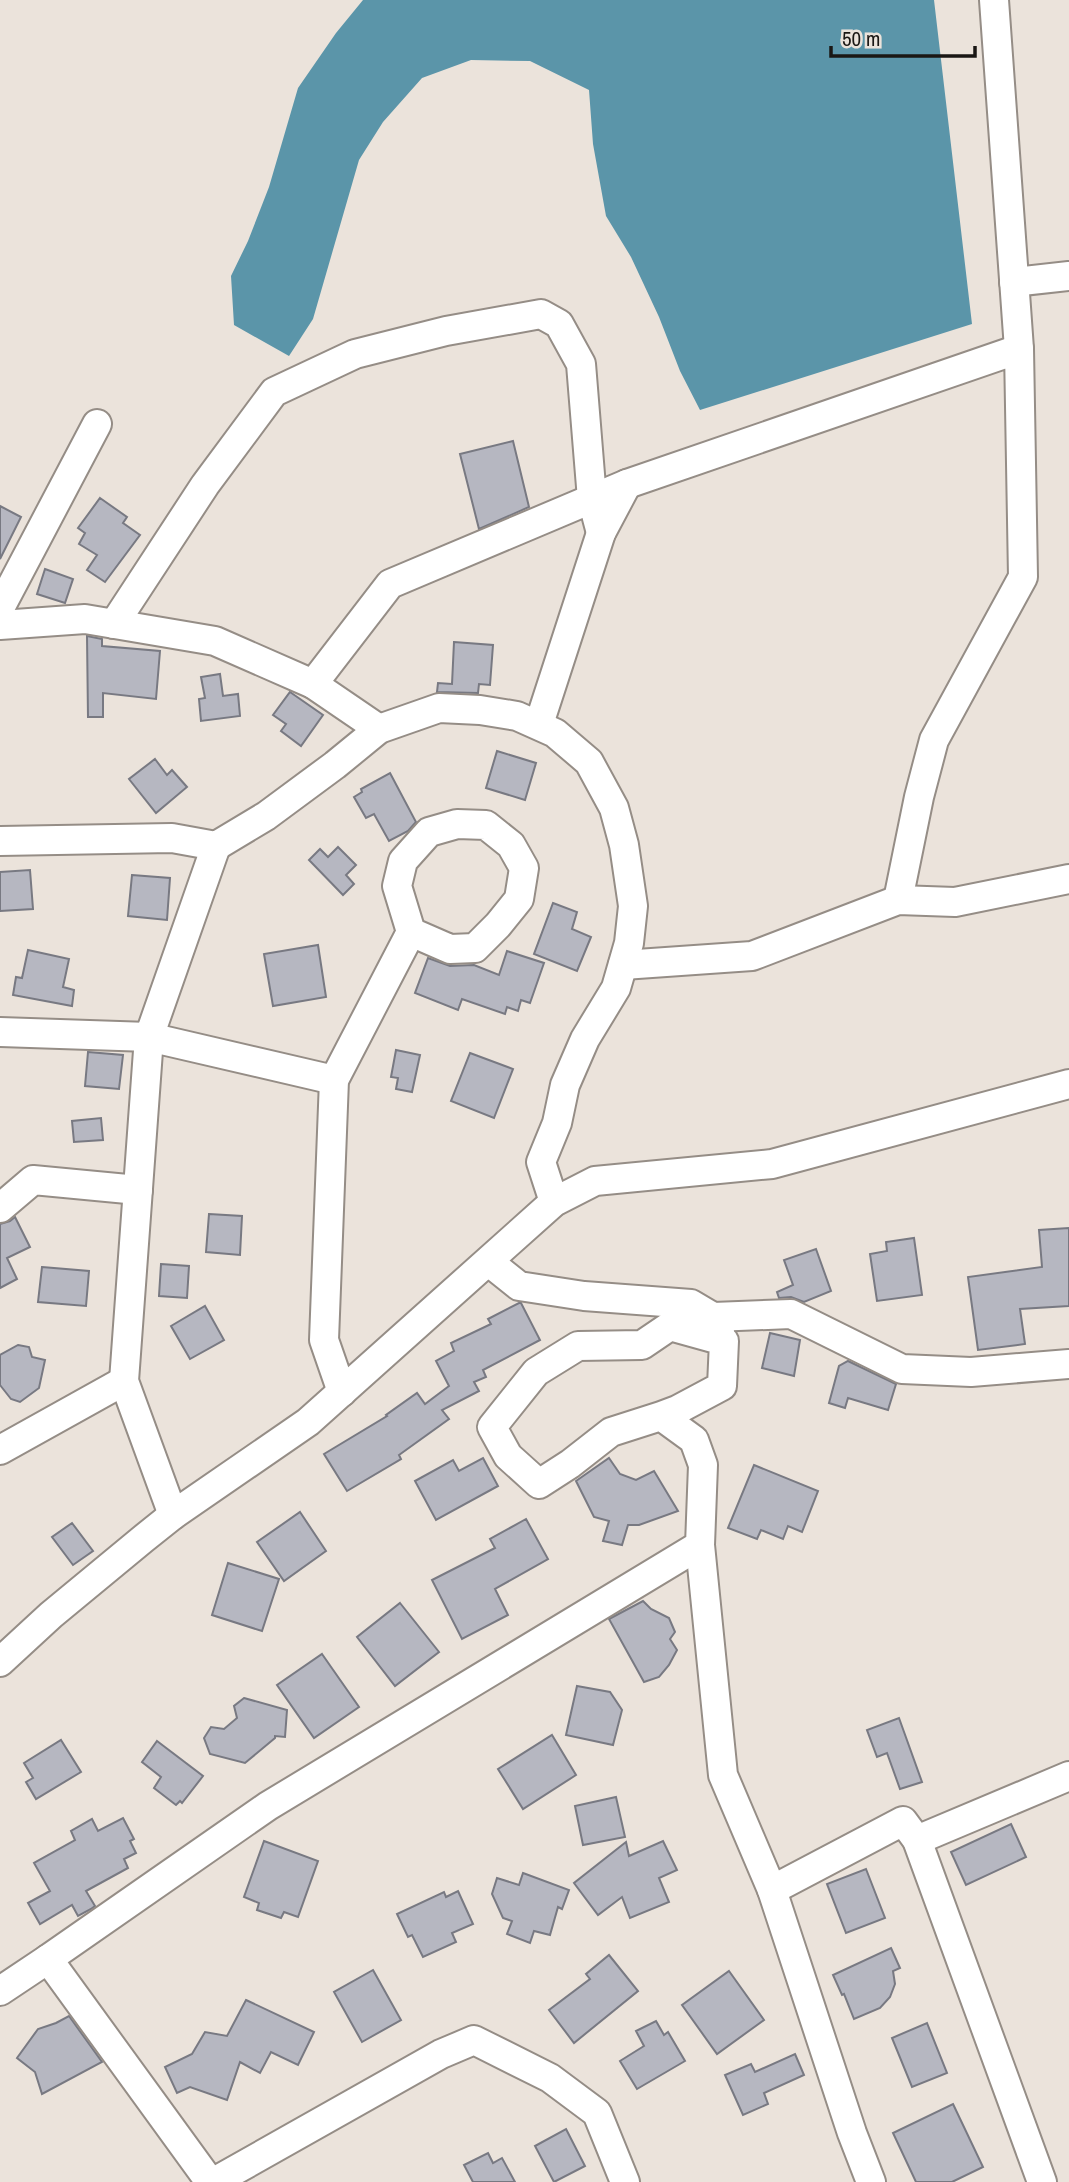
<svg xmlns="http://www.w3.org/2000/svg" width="1069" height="2182" font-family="'Archivo Narrow',sans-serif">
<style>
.water{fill:#5b95a9}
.building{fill:#b6b7c1;stroke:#787982;stroke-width:2}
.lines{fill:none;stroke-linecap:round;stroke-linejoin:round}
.minor-casing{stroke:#958d86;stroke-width:32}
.minor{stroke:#fff;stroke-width:28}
</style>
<rect width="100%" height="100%" fill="#ebe3db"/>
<path class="water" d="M 363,0 L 934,0 L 972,324 L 700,410 L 680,371 L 659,317 L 631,257 L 606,216 L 593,144 L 589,90 L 530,61 L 471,60 L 422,78 L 383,122 L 359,160 L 313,319 L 289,356 L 234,325 L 231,276 L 248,241 L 269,187 L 298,88 L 336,33 Z"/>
<g class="building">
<path d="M 513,441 L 529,507 L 479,529 L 460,454 Z"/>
<path d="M 100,498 L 127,517 L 123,523 L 140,535 L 105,582 L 87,570 L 97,555 L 79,544 L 85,533 L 78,528 Z"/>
<path d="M 0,506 L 21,517 L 0,559 Z"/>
<path d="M 45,569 L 73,579 L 65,603 L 37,594 Z"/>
<path d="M 87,636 L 102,639 L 102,646 L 160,651 L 156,699 L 103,693 L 103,717 L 88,717 Z"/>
<path d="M 454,642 L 493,645 L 490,685 L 479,684 L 478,693 L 437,692 L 438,683 L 452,684 Z"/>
<path d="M 220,674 L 223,696 L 238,694 L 240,716 L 201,721 L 199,699 L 205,698 L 201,677 Z"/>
<path d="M 290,692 L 323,715 L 301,746 L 281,731 L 286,724 L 273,715 Z"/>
<path d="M 497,751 L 536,763 L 525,800 L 486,788 Z"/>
<path d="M 155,759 L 167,775 L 172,770 L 187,787 L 156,813 L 129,779 Z"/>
<path d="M 390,773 L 416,822 L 408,831 L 389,841 L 374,814 L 366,818 L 354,797 L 362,792 L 361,789 Z"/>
<path d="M 338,847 L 356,865 L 346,875 L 354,884 L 343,895 L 309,860 L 320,849 L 328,857 Z"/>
<path d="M 30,870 L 33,909 L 0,911 L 0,872 Z"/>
<path d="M 132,875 L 170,878 L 167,920 L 128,916 Z"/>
<path d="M 553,903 L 577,912 L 572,929 L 591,937 L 577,971 L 534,954 Z"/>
<path d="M 318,945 L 326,997 L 273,1006 L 264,954 Z"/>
<path d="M 28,950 L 69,959 L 63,987 L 74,990 L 72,1006 L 13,995 L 16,977 L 22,978 Z"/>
<path d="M 507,951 L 544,963 L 530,1003 L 521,1000 L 518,1011 L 507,1007 L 505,1014 L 462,999 L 458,1010 L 415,993 L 428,958 L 450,966 L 474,965 L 499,975 Z"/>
<path d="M 396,1050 L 420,1055 L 412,1092 L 396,1089 L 398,1078 L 391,1077 Z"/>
<path d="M 88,1052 L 123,1055 L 119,1089 L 85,1086 Z"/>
<path d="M 470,1053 L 513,1069 L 494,1118 L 451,1101 Z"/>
<path d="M 101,1118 L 103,1140 L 74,1142 L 72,1121 Z"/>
<path d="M 209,1214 L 242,1216 L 240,1255 L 206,1252 Z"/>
<path d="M 15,1217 L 30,1247 L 7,1258 L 17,1279 L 0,1288 L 0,1224 L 10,1221 Z"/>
<path d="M 1069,1228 L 1069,1306 L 1020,1309 L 1025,1344 L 978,1350 L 968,1277 L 1042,1267 L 1039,1230 Z"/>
<path d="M 914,1238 L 922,1295 L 877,1301 L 870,1254 L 887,1251 L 886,1242 Z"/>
<path d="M 816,1249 L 831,1291 L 804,1302 L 791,1297 L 779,1298 L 777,1292 L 793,1285 L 784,1260 Z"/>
<path d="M 161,1264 L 189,1266 L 187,1298 L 159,1296 Z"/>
<path d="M 42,1267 L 89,1271 L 86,1306 L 38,1302 Z"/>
<path d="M 519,1303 L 521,1303 L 540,1340 L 483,1370 L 486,1377 L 474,1382 L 479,1391 L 442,1410 L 449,1419 L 399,1455 L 401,1459 L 347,1491 L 324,1454 L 387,1416 L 386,1415 L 417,1393 L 425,1404 L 449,1386 L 436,1361 L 454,1351 L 451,1343 L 491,1324 L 488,1319 Z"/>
<path d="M 205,1306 L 224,1340 L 190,1359 L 171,1326 Z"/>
<path d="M 770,1333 L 800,1340 L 794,1376 L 762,1368 Z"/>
<path d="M 18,1345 L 29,1347 L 32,1357 L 45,1360 L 39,1388 L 20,1402 L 11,1399 L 0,1385 L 0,1355 Z"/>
<path d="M 848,1361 L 896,1384 L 888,1410 L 848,1398 L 845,1408 L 829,1403 L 839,1366 Z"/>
<path d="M 483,1458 L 498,1486 L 436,1520 L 415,1481 L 453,1460 L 459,1471 Z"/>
<path d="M 609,1458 L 620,1474 L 636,1480 L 654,1471 L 678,1511 L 639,1525 L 628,1525 L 622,1545 L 603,1541 L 609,1521 L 594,1517 L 576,1481 Z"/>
<path d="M 754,1465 L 818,1491 L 802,1532 L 788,1526 L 783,1539 L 761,1530 L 757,1539 L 728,1528 Z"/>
<path d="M 300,1512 L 326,1551 L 284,1581 L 257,1542 Z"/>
<path d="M 526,1519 L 548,1559 L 495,1589 L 508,1615 L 462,1639 L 432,1580 L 495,1548 L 490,1539 Z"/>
<path d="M 72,1523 L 93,1551 L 73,1565 L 52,1537 Z"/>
<path d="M 228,1563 L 279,1579 L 262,1631 L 212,1615 Z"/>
<path d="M 643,1601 L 651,1609 L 669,1618 L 675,1632 L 670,1639 L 677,1650 L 669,1665 L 659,1677 L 644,1682 L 609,1619 Z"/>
<path d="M 400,1603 L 439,1652 L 395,1686 L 357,1637 Z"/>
<path d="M 322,1654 L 359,1707 L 314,1738 L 277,1685 Z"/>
<path d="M 577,1686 L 610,1692 L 622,1710 L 613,1745 L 566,1735 Z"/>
<path d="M 244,1698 L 287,1710 L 285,1737 L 275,1736 L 275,1738 L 245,1763 L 210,1754 L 204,1738 L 211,1727 L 224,1729 L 237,1718 L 234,1706 Z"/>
<path d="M 899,1718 L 922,1782 L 900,1789 L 887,1753 L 877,1757 L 867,1730 Z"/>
<path d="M 552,1735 L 576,1775 L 523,1809 L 498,1769 Z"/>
<path d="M 61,1740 L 81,1772 L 36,1799 L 26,1782 L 33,1778 L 24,1763 Z"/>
<path d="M 157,1741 L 203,1776 L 182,1803 L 180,1801 L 176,1805 L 154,1788 L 161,1777 L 142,1762 Z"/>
<path d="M 616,1797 L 625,1837 L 583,1845 L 575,1806 Z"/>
<path d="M 123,1818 L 134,1839 L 130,1841 L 136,1853 L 124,1859 L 128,1868 L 86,1891 L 95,1906 L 91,1909 L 78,1916 L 72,1905 L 40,1924 L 28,1903 L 50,1891 L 34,1863 L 75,1840 L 71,1831 L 92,1819 L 98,1831 Z"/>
<path d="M 1011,1824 L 1026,1857 L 966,1885 L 951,1852 Z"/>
<path d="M 264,1841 L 318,1861 L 298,1917 L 284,1912 L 281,1918 L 257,1910 L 259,1903 L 244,1897 Z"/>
<path d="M 663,1841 L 677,1870 L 659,1878 L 669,1902 L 630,1918 L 622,1897 L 598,1915 L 574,1883 L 626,1842 L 629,1856 Z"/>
<path d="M 866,1869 L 885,1918 L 846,1933 L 827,1884 Z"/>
<path d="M 523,1873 L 569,1890 L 562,1909 L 558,1907 L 550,1935 L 534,1931 L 530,1943 L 507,1934 L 512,1921 L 503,1918 L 492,1894 L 497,1878 L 519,1885 Z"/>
<path d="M 458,1891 L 473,1924 L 452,1933 L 456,1942 L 423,1957 L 412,1935 L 408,1937 L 397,1914 L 444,1892 L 446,1897 Z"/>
<path d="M 891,1948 L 900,1968 L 893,1971 L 895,1984 L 890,1997 L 880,2008 L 854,2019 L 844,1994 L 842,1995 L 833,1975 Z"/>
<path d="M 609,1955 L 638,1991 L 574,2043 L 549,2010 L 590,1979 L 586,1974 Z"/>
<path d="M 373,1970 L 401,2020 L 362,2042 L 334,1992 Z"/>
<path d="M 729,1971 L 764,2020 L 717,2054 L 682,2005 Z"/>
<path d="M 246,2000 L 314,2032 L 298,2065 L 271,2052 L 260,2073 L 240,2062 L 227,2100 L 190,2087 L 177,2093 L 165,2067 L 192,2054 L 205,2032 L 227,2036 Z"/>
<path d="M 69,2016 L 102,2062 L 42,2094 L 35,2072 L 17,2058 L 38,2029 L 56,2023 Z"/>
<path d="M 656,2021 L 664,2035 L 668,2032 L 685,2061 L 637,2089 L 620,2061 L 644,2046 L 636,2031 Z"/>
<path d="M 927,2023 L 947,2073 L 912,2087 L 892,2038 Z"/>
<path d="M 795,2054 L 804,2075 L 764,2093 L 768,2104 L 743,2115 L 725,2075 L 751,2064 L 755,2072 Z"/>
<path d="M 953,2104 L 983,2167 L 952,2182 L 916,2182 L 893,2133 Z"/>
<path d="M 566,2129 L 585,2166 L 554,2182 L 535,2146 Z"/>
<path d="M 488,2153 L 493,2163 L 502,2158 L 515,2182 L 473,2182 L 464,2165 Z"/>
</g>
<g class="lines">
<g class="minor-casing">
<g id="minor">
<path d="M 994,0 L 1019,349"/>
<path d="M 1014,282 L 1069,276"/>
<path d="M 627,484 L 1019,349 L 1023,577 L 934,740 L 919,797 L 898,900"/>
<path d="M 0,608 L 97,424"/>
<path d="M 114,624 L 205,485 L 274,392 L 355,354 L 446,331 L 541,314 L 559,324 L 581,364 L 592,499 L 601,533"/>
<path d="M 0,625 L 85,619 L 215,641 L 313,684"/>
<path d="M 379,729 L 313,684 L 390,584 L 627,484 L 601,533 L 539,724"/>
<path d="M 0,841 L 172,838 L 216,846 L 266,816 L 335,765 L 379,729 L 439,708 L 480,710 L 517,716 L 555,733 L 589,762 L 614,808 L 624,845 L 633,906 L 629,943 L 616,988 L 585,1039 L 565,1085 L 557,1123 L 541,1162 L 554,1202"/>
<path d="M 623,965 L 752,956 L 898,900 L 955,902 L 1069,879"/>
<path d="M 0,1032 L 149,1037 L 216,846"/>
<path d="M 0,1208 L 33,1180 L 138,1190"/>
<path d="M 489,1262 L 519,1286 L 584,1296 L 691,1304 L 713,1317 L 720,1332"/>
<path d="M 713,1317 L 791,1314 L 902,1369 L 971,1372 L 1069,1364"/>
<path d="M 342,1392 L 324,1340 L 334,1080 L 411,932 L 450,949 L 475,948 L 498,925 L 519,899 L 524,868 L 511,845 L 486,825 L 457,824 L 429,832 L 403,861 L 397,886 L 411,932"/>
<path d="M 0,1450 L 124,1381"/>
<path d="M 173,1515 L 124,1381 L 149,1037 L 334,1080"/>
<path d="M 700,1545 L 723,1775 L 772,1890 L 903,1821 L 917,1840 L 1042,2182"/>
<path d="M 0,1662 L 51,1615 L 143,1539 L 173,1515 L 308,1422 L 554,1202 L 595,1181 L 772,1164 L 1069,1084"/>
<path d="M 917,1840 L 1069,1776"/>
<path d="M 772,1890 L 852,2133 L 871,2182"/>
<path d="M 0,1991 L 48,1959"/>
<path d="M 210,2182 L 48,1959 L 268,1806 L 700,1545 L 703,1465 L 694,1440 L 661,1416 L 611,1432 L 570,1464 L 539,1484 L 508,1456 L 492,1427 L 536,1372 L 578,1346 L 642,1345 L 670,1326 L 724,1341 L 722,1386 L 677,1410 L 661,1416"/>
<path d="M 214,2182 L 441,2054 L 474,2040 L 550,2078 L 597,2113 L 625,2182"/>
</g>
</g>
<use href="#minor" class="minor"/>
</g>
<path d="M831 46v10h144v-10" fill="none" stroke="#1a1714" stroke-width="3.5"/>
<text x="842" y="46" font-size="21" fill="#1a1714" stroke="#ebe3db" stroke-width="5" paint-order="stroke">50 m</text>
</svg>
